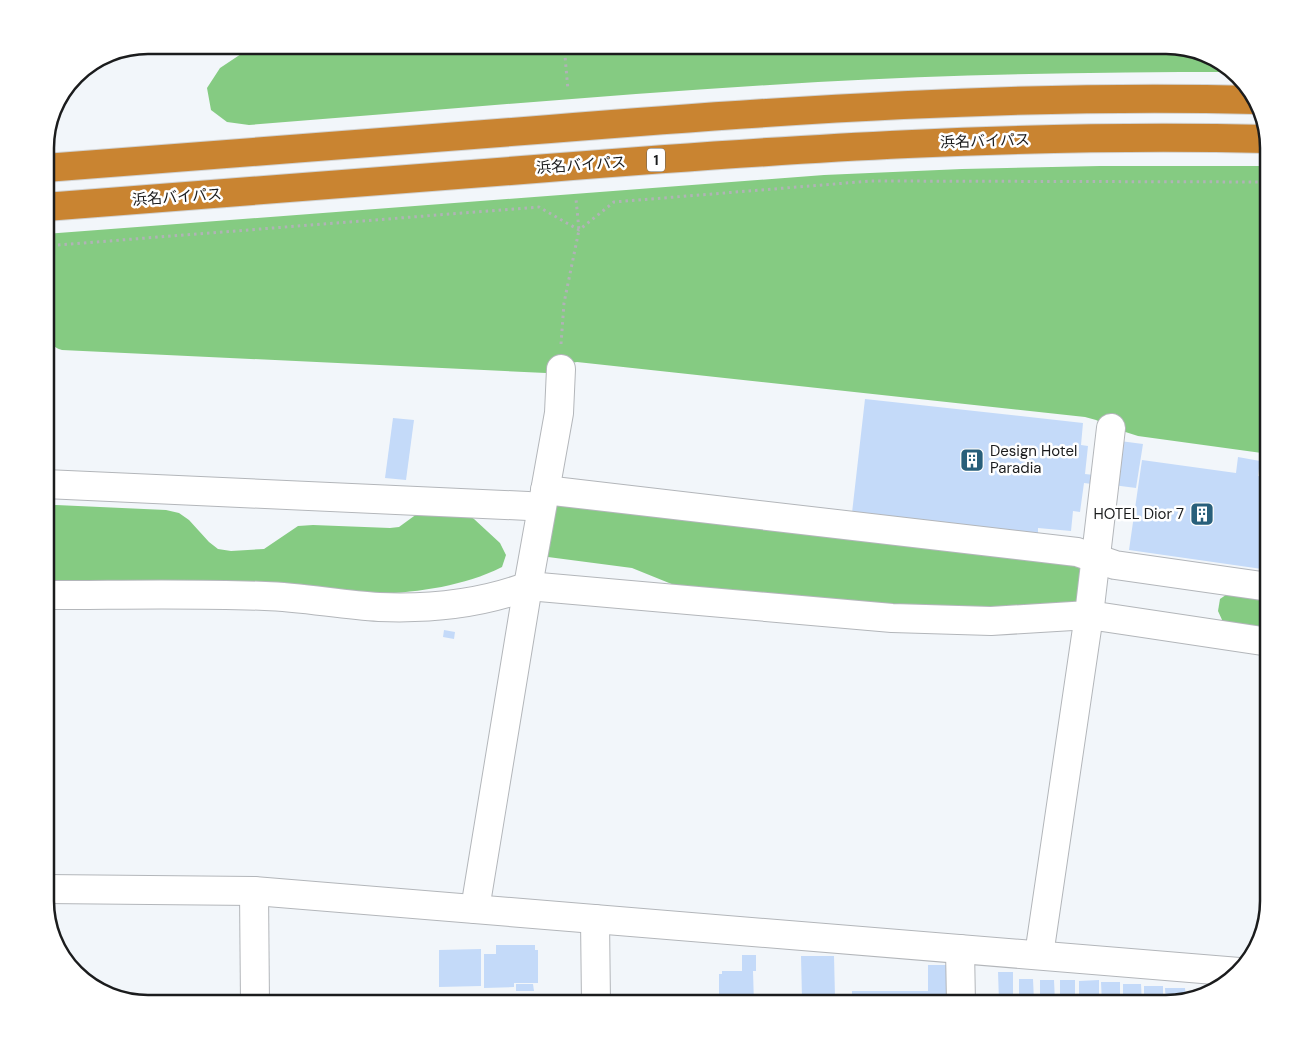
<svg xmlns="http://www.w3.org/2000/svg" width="1314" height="1049" font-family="'DM Sans','Noto Sans JP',sans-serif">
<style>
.forest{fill:#85cb82}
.building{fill:#c4daf9}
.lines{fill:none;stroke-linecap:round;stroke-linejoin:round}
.minor-casing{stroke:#b3b6ba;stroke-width:30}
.highway-casing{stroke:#d1d2d2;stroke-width:30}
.path{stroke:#b0b3b6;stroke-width:3;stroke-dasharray:2.5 4;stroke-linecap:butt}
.minor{stroke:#fff;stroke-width:28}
.highway{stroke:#c98431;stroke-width:28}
.labels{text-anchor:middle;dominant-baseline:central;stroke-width:5;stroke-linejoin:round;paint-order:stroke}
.shield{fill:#fff;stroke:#5f6061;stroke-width:1}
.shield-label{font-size:14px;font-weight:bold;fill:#1b1c1d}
.street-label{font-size:15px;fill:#1b1c1d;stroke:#fff}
.poi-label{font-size:15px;fill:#1b1c1d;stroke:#fff;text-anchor:start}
.rim{fill:none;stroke:#1b1c1d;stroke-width:2.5}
</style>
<rect width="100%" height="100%" fill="#f2f6fa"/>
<g class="forest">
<path d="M 261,45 L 1166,45 L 1199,51 L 1235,72 C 1096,72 957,74 818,82 C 628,93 439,110 249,125 L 227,122 L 211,110 L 207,88 L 220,68 L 241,54 Z"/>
<path d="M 1100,166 L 1269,166 L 1269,454 L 1138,436 L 1116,429 L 1096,420 L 1085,417 L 577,362 C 565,363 558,372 546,373 L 62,350 C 34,342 60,316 45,299 L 45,234 L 824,175 L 962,169 Z"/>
<path d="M 560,503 L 1079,564 L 1084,572 L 1081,599 L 1074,605 L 941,611 L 679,587 L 632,568 L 548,557 L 543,549 L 550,509 Z"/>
<path d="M 56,505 L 166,510 L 179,513 L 189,520 L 209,542 L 218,549 L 231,551 L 264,549 L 298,526 L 313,525 L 390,528 L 399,527 L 421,511 L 465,513 L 474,519 L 500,543 L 506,555 L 502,567 C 464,586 420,592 378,594 L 45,585 L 45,506 Z"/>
<path d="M 1230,592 L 1269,595 L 1269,632 L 1223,622 L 1218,611 L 1220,599 Z"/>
</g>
<g class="building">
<path d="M 865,399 L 1083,423 L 1081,445 L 1088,446 L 1085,474 L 1094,475 L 1092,484 L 1084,483 L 1080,512 L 1073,511 L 1071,531 L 1038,528 L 1038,534 L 852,513 Z"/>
<path d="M 393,418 L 414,420 L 406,480 L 385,478 Z"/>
<path d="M 1120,441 L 1143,444 L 1136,488 L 1113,485 Z"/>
<path d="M 1238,457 L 1260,461 L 1258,476 L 1269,478 L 1269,570 L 1129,550 L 1142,460 L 1236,473 Z"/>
<path d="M 444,630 L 455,632 L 454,639 L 443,637 Z"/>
<path d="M 496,945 L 535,945 L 535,950 L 538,950 L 538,983 L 514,983 L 514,987 L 484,988 L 484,954 L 496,954 Z"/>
<path d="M 481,949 L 481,986 L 439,987 L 439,950 Z"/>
<path d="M 742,955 L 756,955 L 756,971 L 753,971 L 754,1004 L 722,1004 L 722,995 L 719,995 L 719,974 L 722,974 L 722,971 L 742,971 Z"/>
<path d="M 801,956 L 834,956 L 835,997 L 802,998 Z"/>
<path d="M 928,965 L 949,965 L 947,1004 L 852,1004 L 852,991 L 928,991 Z"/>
<path d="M 998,972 L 1013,972 L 1013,1001 L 999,1001 Z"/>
<path d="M 1019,979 L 1033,979 L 1034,1001 L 1019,1002 Z"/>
<path d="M 1040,980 L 1054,980 L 1055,1002 L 1040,1002 Z"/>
<rect x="1060" y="980" width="15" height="22"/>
<path d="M 1099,980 L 1099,1004 L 1079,1004 L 1079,981 Z"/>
<path d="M 1101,982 L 1120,982 L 1120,1004 L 1102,1004 Z"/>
<path d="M 516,984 L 533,984 L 534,991 L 516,991 Z"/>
<path d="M 1123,984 L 1141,984 L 1142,1004 L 1123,1004 Z"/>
<rect x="1144" y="986" width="19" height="18"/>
<path d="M 1165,988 L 1185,988 L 1186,999 L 1166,1004 Z"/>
<path d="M 556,999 L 582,999 L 582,1004 L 544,1004 L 544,1001 L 556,1001 Z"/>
</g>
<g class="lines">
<g class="minor-casing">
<g id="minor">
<path d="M 45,484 L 528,506 L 541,509"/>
<path d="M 545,490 L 1077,552 L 1115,565 L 1269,587"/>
<path d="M 45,595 C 118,595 192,593 265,596 C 303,597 341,605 379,607 C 429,609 481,604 528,586 L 892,618 L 991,621 L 1089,615 L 1269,642"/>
<path d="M 45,889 L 254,891 L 1239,972"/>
<path d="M 254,891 L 255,1004"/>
<path d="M 475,909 L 528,586 L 559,413 L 561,369"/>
<path d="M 595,919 L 596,1004"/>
<path d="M 960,949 L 961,1004"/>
<path d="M 1039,955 L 1089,615 L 1111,428"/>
</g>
</g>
<g class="highway-casing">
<g id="highway">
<path d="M 45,168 C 213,155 382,142 550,129 C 785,110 1021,94 1256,100"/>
<path d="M 45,207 C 213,194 381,181 548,168 C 787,149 1027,133 1267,139"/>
</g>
</g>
<g class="path">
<path d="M 564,45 L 568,90"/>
<path d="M 45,246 L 539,207 L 579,230 L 614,202 L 871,181 L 1269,182"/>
<path d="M 561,344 L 564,303 L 579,230 L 576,199"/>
</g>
<use href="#minor" class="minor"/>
<use href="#highway" class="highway"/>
</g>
<defs>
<g id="building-square" transform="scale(1.25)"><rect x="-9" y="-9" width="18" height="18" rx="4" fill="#285f7a" stroke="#fff"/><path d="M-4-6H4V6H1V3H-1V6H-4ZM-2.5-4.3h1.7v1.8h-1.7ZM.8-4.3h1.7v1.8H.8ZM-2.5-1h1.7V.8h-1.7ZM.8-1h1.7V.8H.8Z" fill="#fff"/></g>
</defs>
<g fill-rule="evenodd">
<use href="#building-square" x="972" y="460"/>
<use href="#building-square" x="1202" y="514"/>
</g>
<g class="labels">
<rect class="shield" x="647" y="148.5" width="18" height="23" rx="4"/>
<g class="shield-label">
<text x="656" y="160">1</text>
</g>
<g class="street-label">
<text transform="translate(985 141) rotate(-2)">浜名バイパス</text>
<text transform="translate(581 165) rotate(-4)">浜名バイパス</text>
<text transform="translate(177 197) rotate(-4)">浜名バイパス</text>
</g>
<g class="poi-label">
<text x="990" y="451">Design Hotel<tspan x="990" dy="17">Paradia</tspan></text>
<text x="1184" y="514" text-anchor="end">HOTEL Dior 7</text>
</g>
</g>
<path d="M0 0H1314V1049H0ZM148 54H1166A94 94 0 0 1 1260 148V901A94 94 0 0 1 1166 995H148A94 94 0 0 1 54 901V148A94 94 0 0 1 148 54Z" fill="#fff" fill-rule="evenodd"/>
<path class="rim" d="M148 54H1166A94 94 0 0 1 1260 148V901A94 94 0 0 1 1166 995H148A94 94 0 0 1 54 901V148A94 94 0 0 1 148 54Z"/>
</svg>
